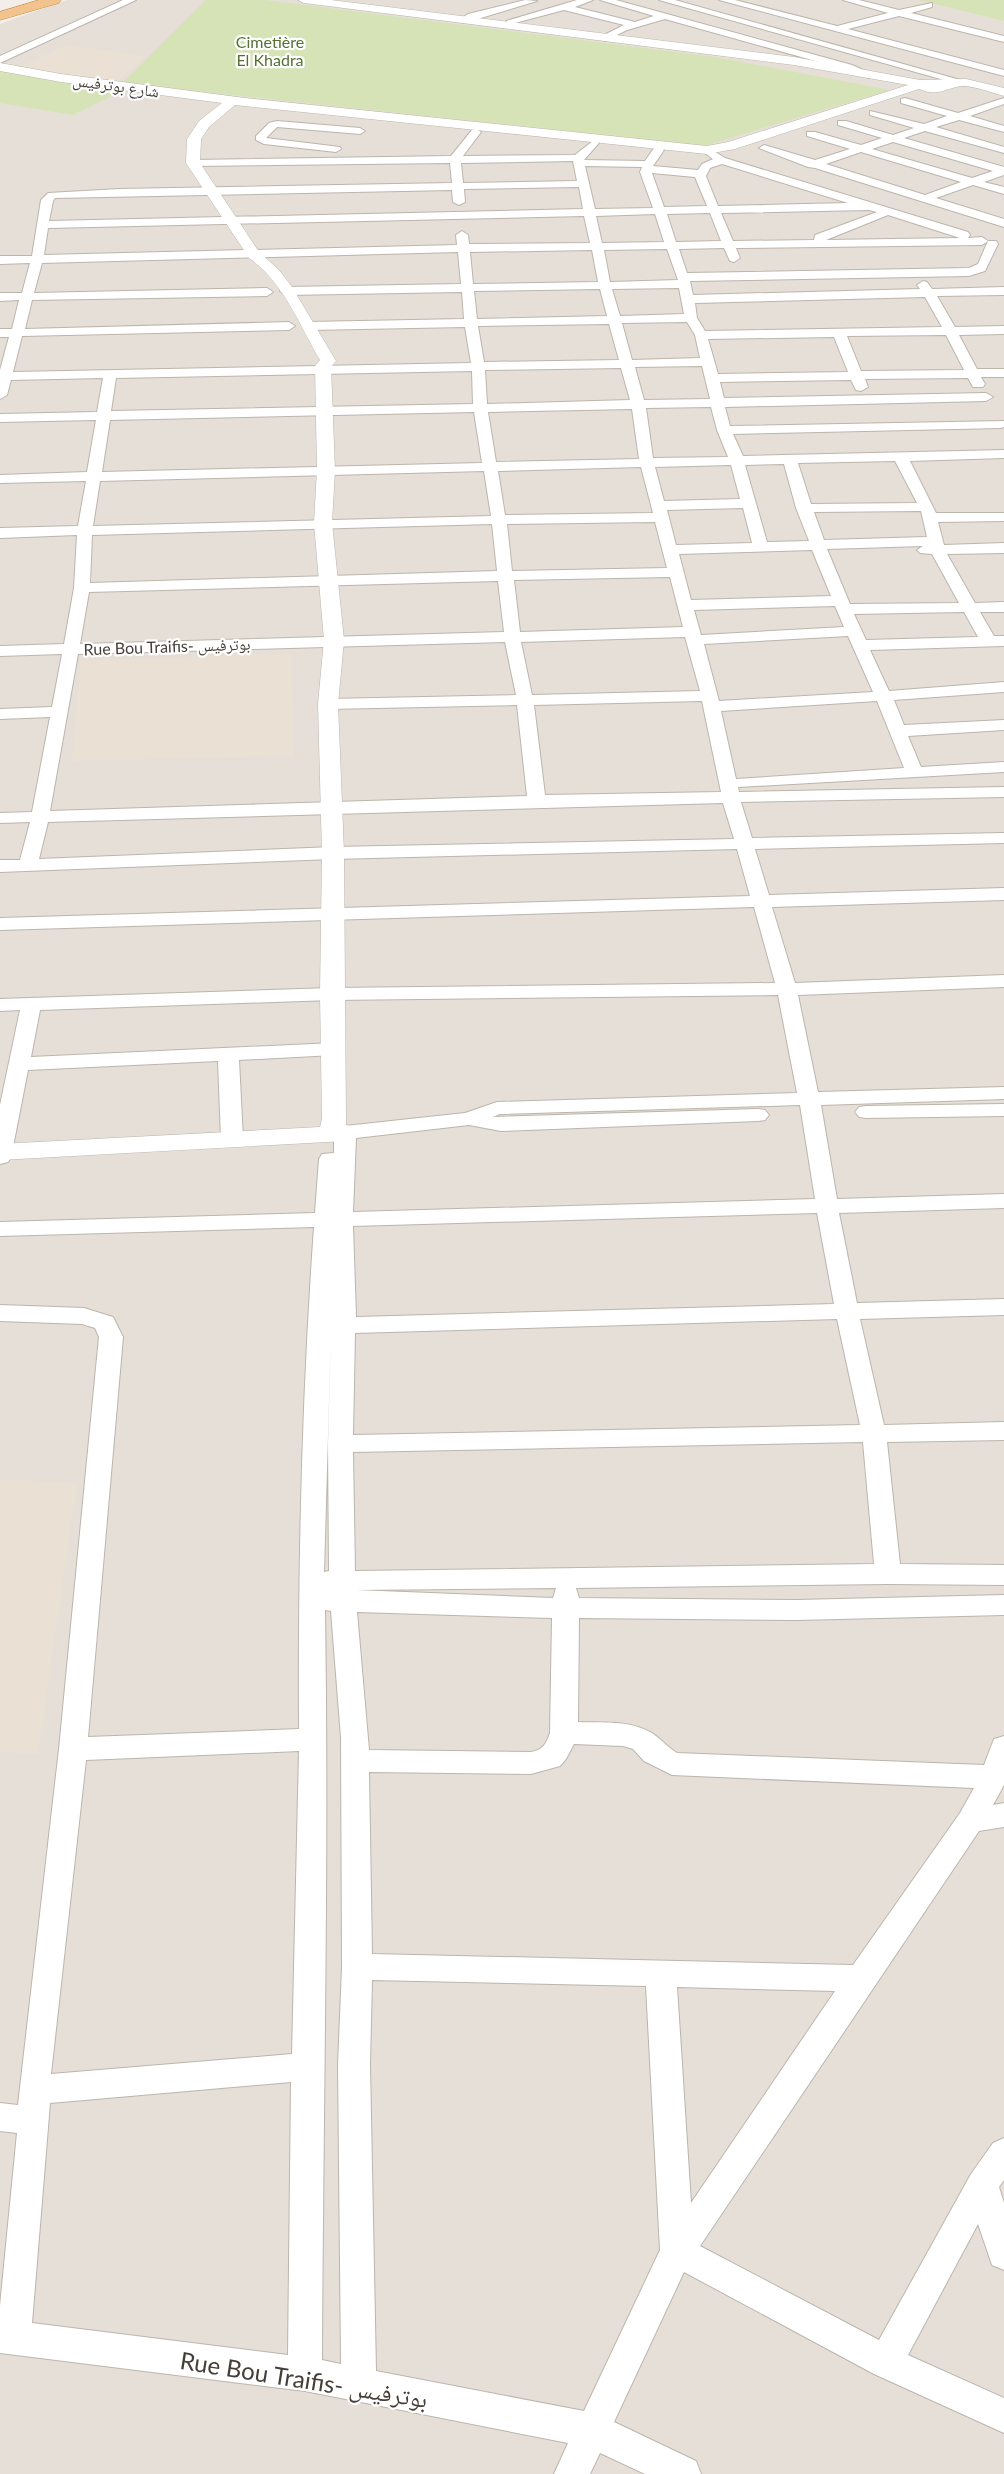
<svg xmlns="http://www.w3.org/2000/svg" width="1004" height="2474" font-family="Lato,'Noto Naskh Arabic',sans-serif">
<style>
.residential{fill:#e6dfd7}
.education{fill:#eae1d4}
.green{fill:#d5e3b6}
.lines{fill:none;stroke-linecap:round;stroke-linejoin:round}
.minor-casing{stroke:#bdb5ac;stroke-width:2}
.tertiary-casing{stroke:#bdb5ac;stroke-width:1}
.trunk-casing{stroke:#cd8948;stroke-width:1}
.minor{fill:#fff;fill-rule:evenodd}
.tertiary{fill:#fff;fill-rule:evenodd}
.trunk{fill:#f2c38c;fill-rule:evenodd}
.labels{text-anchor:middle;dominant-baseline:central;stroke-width:4.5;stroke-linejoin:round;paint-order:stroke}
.far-park-label{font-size:16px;fill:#537131;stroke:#fff}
.far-street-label{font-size:16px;fill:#453e38;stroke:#fff}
.near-street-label{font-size:24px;fill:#453e38;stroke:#fff}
</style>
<rect width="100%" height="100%" fill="#f3eee9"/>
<path class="residential" d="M 67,0 L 1004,0 L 1004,2474 L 0,2474 L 0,24 Z"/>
<g class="education">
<path d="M 66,45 L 145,56 L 116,83 L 17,68 Z"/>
<path d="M 292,654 L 294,756 L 72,761 L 81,660 Z"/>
<path d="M 0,1479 L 77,1483 L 38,1754 L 0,1752 Z"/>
</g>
<g class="green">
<path d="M 206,0 L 265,0 L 715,57 L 890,90 L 703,146 L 122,83 Z"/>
<path d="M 919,0 L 1004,0 L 1004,21 Z"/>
<path d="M 0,70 L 124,90 L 73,115 L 0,103 Z"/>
</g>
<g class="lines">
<g class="minor-casing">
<g id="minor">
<path d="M 123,0 L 136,0 L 0,63 L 0,56 Z"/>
<path d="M 525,0 L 537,1 L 464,23 L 459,20 L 468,14 Z"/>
<path d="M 577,0 L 593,0 L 575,7 L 635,22 L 654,16 L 600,0 L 616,0 L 852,65 L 874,75 L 869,78 L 844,69 L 665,19 L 627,30 L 605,41 L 600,38 L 602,36 L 624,25 L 564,10 L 511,24 L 506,21 Z"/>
<path d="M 659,0 L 675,0 L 971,83 L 962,85 Z"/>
<path d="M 719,0 L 735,0 L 837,26 L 888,13 L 843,0 L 859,0 L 899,10 L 932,3 L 932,7 L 911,13 L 1004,36 L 1004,42 L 899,16 L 848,29 L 1004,70 L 1004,76 Z"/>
<path d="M 905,98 L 958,113 L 1004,98 L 1004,104 L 970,116 L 1004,126 L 1004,132 L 959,120 L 936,127 L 1004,147 L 1004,153 L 925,131 L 904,138 L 1004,167 L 1004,175 L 984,182 L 1004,187 L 1004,194 L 973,185 L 936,198 L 1004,219 L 1004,227 L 815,168 L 808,167 L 759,148 L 764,145 L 815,160 L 850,149 L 807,136 L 807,132 L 815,132 L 861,145 L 882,138 L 838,125 L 838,121 L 846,121 L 893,135 L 914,128 L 870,115 L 870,111 L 924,124 L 947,116 L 901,103 L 901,99 ZM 893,142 L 993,171 L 972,178 L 872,149 ZM 861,152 L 961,182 L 925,195 L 826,164 Z"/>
<path d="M 277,121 L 360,128 L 365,131 L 360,134 L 277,127 L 266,138 L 340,147 L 341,149 L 336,152 L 264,144 L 256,140 L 256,136 L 269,123 Z"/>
<path d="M 476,129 L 481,132 L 463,156 L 575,155 L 594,140 L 599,143 L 584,160 L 645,161 L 654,148 L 658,147 L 664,150 L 653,166 L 698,170 L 702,164 L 713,159 L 701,150 L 707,147 L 725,158 L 968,232 L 970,235 L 968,238 L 982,237 L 988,241 L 982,245 L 736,248 L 740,258 L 734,262 L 730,261 L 724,248 L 679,249 L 687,273 L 969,268 L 978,264 L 988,241 L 996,241 L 998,244 L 985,271 L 969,276 L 690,281 L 693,295 L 920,289 L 917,285 L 923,281 L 927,282 L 932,289 L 1004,287 L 1004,295 L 937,296 L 955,327 L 1004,326 L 1004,334 L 959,335 L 977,369 L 1004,369 L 1004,377 L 981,377 L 985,384 L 983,387 L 973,387 L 968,378 L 865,379 L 868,387 L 861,391 L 856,390 L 851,380 L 720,382 L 724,398 L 986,393 L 993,397 L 986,401 L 725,407 L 730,426 L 1004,421 L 1004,427 L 1001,428 L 733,434 L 743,456 L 1004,450 L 1004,458 L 910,461 L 936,513 L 1004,513 L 1004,521 L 938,522 L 944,545 L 1004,543 L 1004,553 L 947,554 L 975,603 L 1004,602 L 1004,612 L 980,612 L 994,636 L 1004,636 L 1004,646 L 870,650 L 889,691 L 1004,682 L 1004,692 L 894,700 L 904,725 L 1004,720 L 1004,730 L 908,736 L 921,767 L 1004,762 L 1004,772 L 738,787 L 739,792 L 1004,787 L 1004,797 L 741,802 L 752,838 L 1004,833 L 1004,843 L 755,849 L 769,895 L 1004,888 L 1004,900 L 772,907 L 795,983 L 1004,975 L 1004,987 L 798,995 L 818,1092 L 1004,1087 L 1004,1099 L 821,1105 L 837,1199 L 1004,1194 L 1004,1208 L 839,1213 L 857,1303 L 1004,1299 L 1004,1315 L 860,1319 L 884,1425 L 1004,1422 L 1004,1440 L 887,1442 L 900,1564 L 1004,1565 L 1004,1585 L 888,1584 L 576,1588 L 579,1598 L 797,1600 L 1004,1595 L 1004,1615 L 797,1620 L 579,1618 L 578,1722 C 601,1723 629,1720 650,1732 C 658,1736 667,1747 677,1753 L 984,1765 L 994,1739 L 1004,1736 L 1004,1785 L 993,1805 L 1004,1803 L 1004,1827 L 979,1831 L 700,2246 L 879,2340 L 971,2174 L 993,2143 L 1004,2138 L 1004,2180 L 999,2187 L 1004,2203 L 1004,2270 L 992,2265 L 978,2224 L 908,2355 L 1004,2398 L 1004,2433 L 874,2374 L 684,2272 L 614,2422 L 696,2461 L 701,2474 L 645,2474 L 600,2453 L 590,2474 L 554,2474 L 568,2443 L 305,2391 L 0,2353 L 0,2306 L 17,2133 L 0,2131 L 0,2103 L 18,2105 L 59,1749 L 99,1337 L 95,1328 L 82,1324 L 0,1321 L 0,1305 L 84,1308 L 113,1317 L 123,1337 L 88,1737 L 299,1729 C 298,1561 302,1394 314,1227 L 0,1236 L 0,1222 L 315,1213 L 319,1159 L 322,1154 L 334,1153 L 334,1133 L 337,1128 L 345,1126 L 465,1113 L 497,1102 L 797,1093 L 778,995 L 332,1000 L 40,1010 L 31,1057 L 334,1043 L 341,1045 L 344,1049 L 341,1053 L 334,1055 L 239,1060 L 243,1139 L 240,1144 L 232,1146 L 224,1144 L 221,1139 L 218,1061 L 28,1070 L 11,1157 L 8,1162 L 0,1164 L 0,1105 L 20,1010 L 0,1011 L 0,999 L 332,988 L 775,983 L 754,907 L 0,930 L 0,918 L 750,896 L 737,849 L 333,859 L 0,872 L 0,860 L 20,860 L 30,822 L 0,823 L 0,813 L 32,812 L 50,717 L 0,719 L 0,709 L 52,707 L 62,654 L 0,656 L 0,646 L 64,644 L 74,588 L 77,535 L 0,538 L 0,528 L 78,526 L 86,481 L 0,483 L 0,475 L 87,472 L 96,420 L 0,422 L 0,414 L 97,412 L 103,378 L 11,380 L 7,395 L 0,399 L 0,370 L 9,337 L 0,337 L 0,329 L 12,329 L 19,300 L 0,301 L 0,293 L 22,293 L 30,263 L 0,264 L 0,256 L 32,256 L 41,200 L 48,193 L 119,189 L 452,183 L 450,163 L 193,166 L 187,163 L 193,160 L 451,156 L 472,130 ZM 573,161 L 577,181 L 463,183 L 461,163 ZM 722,164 L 848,203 L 718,206 L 706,176 L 710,168 ZM 585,166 L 642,167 L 640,172 L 653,208 L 595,209 ZM 652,173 L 695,177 L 707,206 L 664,207 ZM 579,187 L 583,209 L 49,221 L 53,201 L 55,198 L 452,190 L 453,202 L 459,205 L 465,202 L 464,189 ZM 869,210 L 877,212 L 815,235 L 814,240 L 733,241 L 721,213 ZM 710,213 L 721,241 L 676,242 L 667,214 ZM 655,214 L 664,242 L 602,243 L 596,216 ZM 888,215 L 960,238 L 826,240 ZM 584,216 L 590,243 L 469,244 L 468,235 L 462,231 L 456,235 L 457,245 L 44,255 L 48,228 ZM 667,249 L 678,280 L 610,282 L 604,250 ZM 592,250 L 598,282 L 473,284 L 470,252 ZM 458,252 L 461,284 L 286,287 L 280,291 L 286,295 L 462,292 L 464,319 L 309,322 L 303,326 L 309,330 L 465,327 L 471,363 L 13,372 L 22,336 L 289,330 L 295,326 L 289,322 L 25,329 L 32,300 L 267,296 L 273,292 L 267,288 L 34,293 L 42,263 ZM 679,288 L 684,314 L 620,316 L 612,289 ZM 600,289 L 607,316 L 477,319 L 474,291 ZM 925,297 L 942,327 L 705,331 L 697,318 L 695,303 ZM 687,322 L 695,335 L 700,358 L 632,360 L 622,323 ZM 609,324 L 619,360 L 484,362 L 478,326 ZM 946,335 L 964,370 L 861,371 L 847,336 ZM 834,337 L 848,372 L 718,374 L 708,339 ZM 702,366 L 710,399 L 644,400 L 635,367 ZM 621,368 L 630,400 L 487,404 L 485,370 ZM 472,371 L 473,404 L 111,411 L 116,378 ZM 711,407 L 717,430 L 728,457 L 653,458 L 646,408 ZM 632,409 L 639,459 L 496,462 L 488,412 ZM 474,412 L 482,463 L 102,472 L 110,420 ZM 895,461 L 917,503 L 811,504 L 798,463 ZM 784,464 L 796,508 L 809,541 L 767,542 L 745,465 ZM 731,465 L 740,499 L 664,501 L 655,467 ZM 641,467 L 653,513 L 505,515 L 498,471 ZM 484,471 L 491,516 L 93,526 L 100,481 ZM 743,508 L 752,543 L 676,545 L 667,510 ZM 921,511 L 927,537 L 824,540 L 814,512 ZM 655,522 L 667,568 L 512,571 L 507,524 ZM 492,524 L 497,571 L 90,583 L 92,535 ZM 923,546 L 917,550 L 920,553 L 932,554 L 959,603 L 850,604 L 827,549 ZM 812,550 L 831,596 L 691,600 L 679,554 ZM 670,577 L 683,627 L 520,632 L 514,580 ZM 498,581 L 504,632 L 80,644 L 89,592 ZM 835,606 L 844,627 L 701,635 L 694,610 ZM 964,612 L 978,637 L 866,640 L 854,614 ZM 848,636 L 873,692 L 719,701 L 704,644 ZM 685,637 L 700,691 L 532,695 L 521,642 ZM 505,642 L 516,695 L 328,699 L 320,704 L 328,709 L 517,705 L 527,796 L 50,811 L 78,654 ZM 702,701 L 721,792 L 545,795 L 534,705 ZM 877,701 L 904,768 L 736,779 L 721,711 ZM 723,803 L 734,839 L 333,847 L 39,859 L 48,822 ZM 800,1105 L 815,1199 L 353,1212 L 356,1138 L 469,1125 L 501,1131 L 758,1121 L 765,1120 L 769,1115 L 765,1110 L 758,1109 L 493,1117 L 500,1114 ZM 817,1213 L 834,1304 L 356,1317 L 353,1226 ZM 837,1319 L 860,1425 L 353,1435 L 355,1333 ZM 331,1334 L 328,1444 L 329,1571 L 324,1572 ZM 863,1442 L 874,1564 L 355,1571 L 353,1452 ZM 556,1588 L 553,1598 L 356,1590 ZM 325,1610 L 331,1611 L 341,1738 L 342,1967 L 338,2065 L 341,2364 L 322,2360 C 323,2110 329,1860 325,1610 ZM 357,1612 L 552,1618 L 550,1733 C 546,1744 543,1750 531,1752 L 369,1750 ZM 574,1744 L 623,1746 L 633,1749 L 644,1761 L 672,1775 L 974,1788 L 960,1813 L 853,1965 L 372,1954 L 369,1772 L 531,1774 L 560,1766 L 566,1759 ZM 299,1751 L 292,2054 L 51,2074 L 86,1760 ZM 372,1980 L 646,1986 L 660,2250 L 584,2411 L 376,2371 L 370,2065 ZM 677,1987 L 835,1991 L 691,2203 ZM 291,2082 L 288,2355 L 32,2323 L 50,2103 Z"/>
<path d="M 1004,1104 L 1004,1116 L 866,1118 L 859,1117 L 855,1112 L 859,1107 L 866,1106 Z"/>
</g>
</g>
<g class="tertiary-casing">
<path id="tertiary" d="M 298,0 L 331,0 L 794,57 L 920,80 L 966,79 L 1004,88 L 1004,96 C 991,93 969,83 956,87 C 940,91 936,96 919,89 L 735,149 L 707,154 L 235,105 L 209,127 L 201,139 L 200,163 L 259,252 L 279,270 L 292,287 L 336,361 L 331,367 L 335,470 L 332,523 L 344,640 L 338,704 L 344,853 L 346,1125 L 354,1127 L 358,1133 L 354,1139 L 345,1141 L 0,1160 L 0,1144 L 320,1127 L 322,1119 L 320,994 L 322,853 L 318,704 L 324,640 L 314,523 L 317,470 L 315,366 L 320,360 C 300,326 283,281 249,258 L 186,163 L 187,139 L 199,121 L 222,103 L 61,82 L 0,71 L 0,63 L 61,74 L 245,98 L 707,146 L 728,142 L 908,85 L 794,65 L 304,3 Z"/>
</g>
<g class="trunk-casing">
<path id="trunk" d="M 39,0 L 61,0 L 59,3 L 0,20 L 0,12 Z"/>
</g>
<use href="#minor" class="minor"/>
<use href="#tertiary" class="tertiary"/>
<use href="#trunk" class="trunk"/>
</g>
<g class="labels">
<g class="far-park-label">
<text x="270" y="41">Cimetière<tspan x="270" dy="18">El Khadra</tspan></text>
</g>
<g class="far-street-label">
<text transform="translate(116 85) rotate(8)">شارع بوترفيس</text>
<text transform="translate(167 646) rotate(-2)">Rue Bou Traifis- بوترفيس</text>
</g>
<g class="near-street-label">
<text transform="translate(304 2379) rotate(9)">Rue Bou Traifis- بوترفيس</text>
</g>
</g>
</svg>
